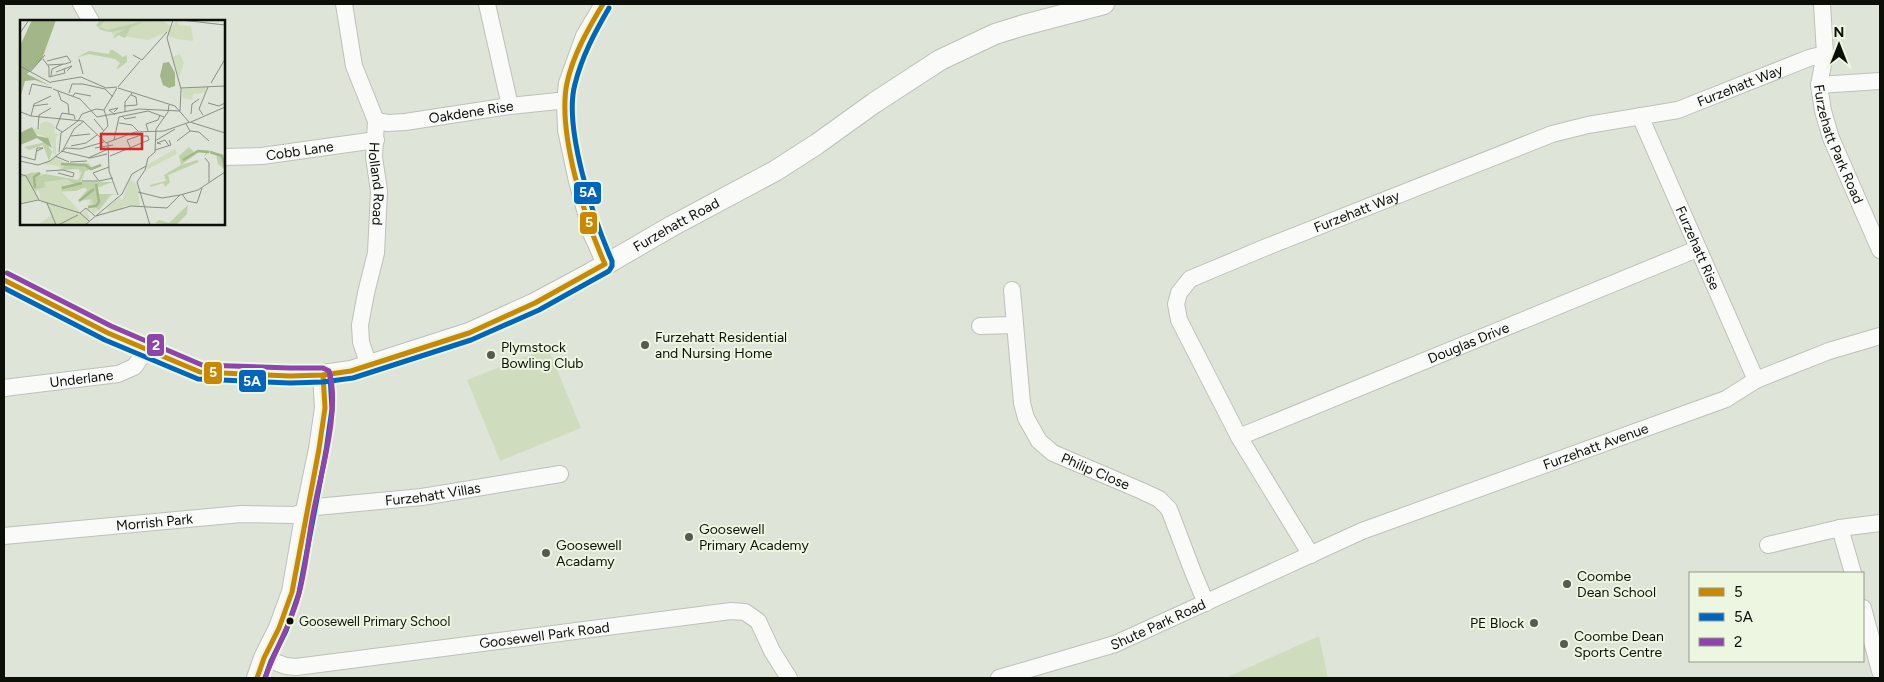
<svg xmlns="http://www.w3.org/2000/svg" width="1884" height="682" font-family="Figtree,sans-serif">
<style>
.green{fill:#cfddbe}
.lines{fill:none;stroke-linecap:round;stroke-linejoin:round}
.minor-casing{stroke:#bdc1b8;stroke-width:18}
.tertiary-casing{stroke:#bdc1b8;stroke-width:22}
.minor{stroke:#fafbf9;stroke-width:16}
.tertiary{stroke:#fafbf9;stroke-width:20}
.bus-1-casing{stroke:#ecf6e0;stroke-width:9}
.bus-2-casing{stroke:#ecf6e0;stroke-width:9}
.bus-3-casing{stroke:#ecf6e0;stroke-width:9}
.bus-1{stroke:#c88802;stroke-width:5}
.bus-2{stroke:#0065bd;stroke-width:5}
.bus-3{stroke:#8e44ad;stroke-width:5}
.poi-dot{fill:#565a51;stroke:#ecf6e0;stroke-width:2}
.bus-dot{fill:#0c0f08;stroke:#ecf6e0;stroke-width:2}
.labels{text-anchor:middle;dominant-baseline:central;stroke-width:4;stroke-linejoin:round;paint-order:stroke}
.bus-label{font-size:13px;fill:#0c0f08;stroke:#ecf6e0;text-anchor:start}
.street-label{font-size:14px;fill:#0c0f08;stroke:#ecf6e0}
.poi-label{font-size:14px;fill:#0c0f08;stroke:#ecf6e0;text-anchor:start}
.inset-river{fill:none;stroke:#a2b68a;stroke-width:2.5}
.inset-road{fill:none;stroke:#8a8f85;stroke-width:1}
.view{fill:#d62828;fill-opacity:0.15;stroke:#d62828;stroke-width:2.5}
.inset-edge{fill:none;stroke:#0c0f08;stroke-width:2.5}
.line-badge{stroke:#ecf6e0;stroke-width:2}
.badge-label{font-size:14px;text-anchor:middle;font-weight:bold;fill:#fff}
</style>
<rect width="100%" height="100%" fill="#dee4d8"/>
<g class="green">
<path d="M 548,348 L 581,428 L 500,461 L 467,380 Z"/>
<path d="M 1319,636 L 1328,678 L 1225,678 Z"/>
</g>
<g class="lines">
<g class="minor-casing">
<g id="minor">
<path d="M 81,4 L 91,21"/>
<path id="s1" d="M 344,4 L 354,66 L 376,121 L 374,157 L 379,191 L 376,253 L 366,293 L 360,325 L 361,342 L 369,366"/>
<path d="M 487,4 L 510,106"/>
<path d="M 603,4 L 584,36 L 567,83 L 565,103 L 566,130 L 577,181 L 592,235 L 605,264"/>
<path id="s2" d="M 1822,4 L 1825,54 L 1819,85 L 1823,111 L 1831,138 L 1880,250"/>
<path d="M 1819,85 L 1880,81"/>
<path id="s3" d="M 1640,116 L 1756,380"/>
<path id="s4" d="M 376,121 L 388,123 L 405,122 L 510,106 L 558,101 L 565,103"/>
<path id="s5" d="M 224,157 L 262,156 L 376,140"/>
<path id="s6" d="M 1012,290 L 1022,403 L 1026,418 L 1039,441 L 1053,453 L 1142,491 L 1159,499 L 1169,509 L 1193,572 L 1206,603"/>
<path d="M 980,326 L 1015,325"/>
<path id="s7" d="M 4,388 L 118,374 L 134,367 L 147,349"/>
<path id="s8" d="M 1239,437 L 1697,249"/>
<path d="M 1840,528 L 1853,573"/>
<path id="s9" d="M 4,536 L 241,514 L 295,515 L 316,507 L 422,497 L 560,474"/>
<path d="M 1768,545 L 1840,528 L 1880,523"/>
<path id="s10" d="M 1311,555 L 1239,437 L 1179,320 L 1176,304 L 1179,293 L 1190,279 L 1264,248 L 1552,134 L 1588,125 L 1678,110 L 1809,58 L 1825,54"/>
<path d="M 1863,608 L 1880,671"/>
<path id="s11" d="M 264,658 L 286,666 L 296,667 L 731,611 L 745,612 L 758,621 L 772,651 L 789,678"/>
<path id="s12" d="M 999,678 L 1115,644 L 1362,531 L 1726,399 L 1756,380 L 1829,351 L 1880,336"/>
</g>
</g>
<g class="tertiary-casing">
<g id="tertiary">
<path id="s13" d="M 4,280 L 108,333 L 200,372 L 290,376 L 323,375 L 351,371 L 469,333 L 535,303 L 591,273 L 672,226 L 775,171 L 817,144 L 874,103 L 940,60 L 995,34 L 1024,25 L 1104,4"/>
<path d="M 257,678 L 264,658 L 279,628 L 292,592 L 306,511 L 319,449 L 325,408 L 323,375"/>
</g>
</g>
<use href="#minor" class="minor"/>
<use href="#tertiary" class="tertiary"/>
<g class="bus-1-casing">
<g id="bus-1">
<path d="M 4,280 L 108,333 L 200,372 L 290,376 L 323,375 L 351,371 L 469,333 L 535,303 L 605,264 C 585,220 557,131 567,83 C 573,55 588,29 603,4"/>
<path d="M 257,678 L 264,658 L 279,628 L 292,592 L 319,449 L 325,408 L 323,375"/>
</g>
</g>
<g class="bus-2-casing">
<g id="bus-2">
<path d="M 4,288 L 105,340 L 198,379 L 290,383 L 323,382 L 353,378 L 471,340 L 539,310 L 609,271 L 612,266 L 612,261 C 594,220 563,127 575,84 C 582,56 595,32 609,8"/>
<path d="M 265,678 L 271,661 L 286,631 L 299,593 L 326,451 L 332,409 L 330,375"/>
</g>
</g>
<g class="bus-3-casing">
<path id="bus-3" d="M 7,273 L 111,326 L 202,365 L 290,368 L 323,368 L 329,371 C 341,409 320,475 313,514 C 308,540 306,568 299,593 C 292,623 275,649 265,678"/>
</g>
<use href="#bus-1" class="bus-1"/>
<use href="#bus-2" class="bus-2"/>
<use href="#bus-3" class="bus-3"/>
</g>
<g class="poi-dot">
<circle cx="645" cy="345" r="5"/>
<circle cx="491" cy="355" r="5"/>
<circle cx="689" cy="537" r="5"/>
<circle cx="546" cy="553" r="5"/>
<circle cx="1567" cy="584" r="5"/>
<circle cx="1534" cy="623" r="5"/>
<circle cx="1564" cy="644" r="5"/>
</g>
<circle class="bus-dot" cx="290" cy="621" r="4.5"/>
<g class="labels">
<g class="bus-label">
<text x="299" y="621">Goosewell Primary School</text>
</g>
<g class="street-label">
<text stroke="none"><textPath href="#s10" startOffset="900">Furzehatt Way</textPath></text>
<text stroke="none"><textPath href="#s4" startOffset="96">Oakdene Rise</textPath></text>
<text stroke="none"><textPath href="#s2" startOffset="144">Furzehatt Park Road</textPath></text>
<text stroke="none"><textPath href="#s5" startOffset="76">Cobb Lane</textPath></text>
<text stroke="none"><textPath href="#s1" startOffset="185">Holland Road</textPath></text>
<text stroke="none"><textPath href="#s10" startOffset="495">Furzehatt Way</textPath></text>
<text stroke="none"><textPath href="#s13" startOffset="726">Furzehatt Road</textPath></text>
<text stroke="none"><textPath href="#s3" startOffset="144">Furzehatt Rise</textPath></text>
<text stroke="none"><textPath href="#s8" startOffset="248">Douglas Drive</textPath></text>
<text stroke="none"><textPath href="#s7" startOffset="78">Underlane</textPath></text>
<text stroke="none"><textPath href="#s12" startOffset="641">Furzehatt Avenue</textPath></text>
<text stroke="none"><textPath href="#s6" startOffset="220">Philip Close</textPath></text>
<text stroke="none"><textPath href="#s9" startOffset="432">Furzehatt Villas</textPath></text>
<text stroke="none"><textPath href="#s9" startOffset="151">Morrish Park</textPath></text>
<text stroke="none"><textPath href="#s12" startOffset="168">Shute Park Road</textPath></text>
<text stroke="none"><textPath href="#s11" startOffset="284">Goosewell Park Road</textPath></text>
</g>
<g class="poi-label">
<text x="655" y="337">Furzehatt Residential<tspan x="655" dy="16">and Nursing Home</tspan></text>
<text x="501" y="347">Plymstock<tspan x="501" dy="16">Bowling Club</tspan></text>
<text x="699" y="529">Goosewell<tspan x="699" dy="16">Primary Academy</tspan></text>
<text x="556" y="545">Goosewell<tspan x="556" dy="16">Acadamy</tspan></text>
<text x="1577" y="576">Coombe<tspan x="1577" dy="16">Dean School</tspan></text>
<text x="1524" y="623" text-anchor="end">PE Block</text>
<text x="1574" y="636">Coombe Dean<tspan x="1574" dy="16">Sports Centre</tspan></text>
</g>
</g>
<g transform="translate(20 20)">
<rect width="205" height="205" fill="#dee4d8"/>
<path d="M 80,0 L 141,0 L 158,10 L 152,6 L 157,0 L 159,5 L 171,6 L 173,21 L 157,19 L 148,16 L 148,12 L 128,20 L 98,15 L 94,18 L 91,10 L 80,10 L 77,4 ZM 160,34 L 164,43 L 159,57 L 152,37 ZM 186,67 L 185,73 L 173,74 L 172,80 L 163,78 L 162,69 ZM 26,101 L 34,105 L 35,114 L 40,114 L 36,117 L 36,134 L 33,135 L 32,124 L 26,117 L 18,114 L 17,118 L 0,125 L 3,110 L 20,108 L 20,104 ZM 155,129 L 157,134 L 126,150 L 127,145 ZM 35,136 L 44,142 L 70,145 L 73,149 L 65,151 L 62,163 L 93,162 L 78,168 L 79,174 L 92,175 L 80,189 L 73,194 L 71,190 L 67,191 L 70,199 L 65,205 L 18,205 L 31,195 L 27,185 L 20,179 L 19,171 L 16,172 L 19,179 L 1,183 L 0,158 L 12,152 L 58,160 L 61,157 L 58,149 L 44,147 L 40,150 L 39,146 L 24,144 ZM 63,167 L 67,170 L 61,177 L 69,179 L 70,185 L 62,194 L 42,172 L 56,171 ZM 110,159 L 117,165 L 120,186 L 103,186 L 104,189 L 90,192 L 87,188 L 98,177 L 102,180 Z" fill="#cfddbe" fill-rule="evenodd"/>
<path d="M 81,0 L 85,0 L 79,7 L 88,10 L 128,0 L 111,7 L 105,18 L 98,15 L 94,19 L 96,14 L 106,9 L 90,12 L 81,10 L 76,5 ZM 90,30 L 93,30 L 103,37 L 107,35 L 107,42 L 99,48 L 96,49 L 100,43 L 95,39 L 69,34 L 56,38 L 69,31 L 89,34 ZM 26,122 L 32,132 L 29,141 L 23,125 L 9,130 L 4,127 ZM 169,127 L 174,132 L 172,136 L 177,131 L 186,130 L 205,135 L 202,137 L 205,150 L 198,144 L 196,133 L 190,132 L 183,137 L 186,133 L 179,132 L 161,145 L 177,140 L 179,142 L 148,155 L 150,162 L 145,167 L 143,163 L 131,167 L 130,165 L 146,161 L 144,155 L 161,145 L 159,136 ZM 68,143 L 73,149 L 65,151 L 60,162 L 93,162 L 78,167 L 79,174 L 97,174 L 90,175 L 79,190 L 73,185 L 72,179 L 58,181 L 67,170 L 66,167 L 56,171 L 42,171 L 41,167 L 54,164 L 46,159 L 24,162 L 26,167 L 14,170 L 5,156 L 0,158 L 0,155 L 19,152 L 20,156 L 25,154 L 58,160 L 62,153 L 59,149 L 41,150 L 45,145 ZM 168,185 L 167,194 L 156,205 L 135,203 L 139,200 L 149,203 Z" fill="#bfd1aa"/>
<path d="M 12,0 L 36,0 L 22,39 L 7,54 L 31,66 L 15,60 L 5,61 L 0,78 L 0,26 ZM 149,42 L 155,53 L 155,66 L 149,68 L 143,65 L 140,56 L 143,43 ZM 12,107 L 17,116 L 28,118 L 32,128 L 17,118 L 0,125 L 0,113 Z" fill="#a2b68a"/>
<path class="inset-river" d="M 190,132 L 202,136 L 205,147M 163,140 L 178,131 L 189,132M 41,144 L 65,145 L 71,149 L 81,145M 15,168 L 14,157 L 20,153M 42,168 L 62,163M 59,181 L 74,169M 68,187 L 76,186 L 79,182 L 76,164"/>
<path class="inset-road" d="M 161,0 L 205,5M 0,13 L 9,0M 113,35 L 122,40 L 147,12M 23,39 L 29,47 L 29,57 L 45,53 L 44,49M 59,39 L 63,54M 27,41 L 47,36 L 51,42 L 45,44M 28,45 L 45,44M 0,46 L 31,63M 10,52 L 25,35M 36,52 L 52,46 L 47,51M 31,56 L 32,49 L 43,44M 31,62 L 61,57 L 86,68 L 97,67M 191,63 L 205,39M 98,67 L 120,41M 98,68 L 155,86 L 169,102M 161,68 L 205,66M 33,69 L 60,79 L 77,97 L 119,89 L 160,91 L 161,69 L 147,18 L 153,0M 38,71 L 41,80 L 48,84 L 49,94M 49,73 L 52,64 L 63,64 L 85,69 L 93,77M 9,75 L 12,64 L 32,68M 53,76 L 55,73 L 71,76M 188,83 L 199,86 L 205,83M 13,86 L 28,84M 104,86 L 117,85 L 116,77 L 111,75M 84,90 L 97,68M 1,92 L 11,96 L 63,101 L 86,123 L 115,112 L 144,111 L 170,102M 94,92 L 98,88 L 89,90 L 95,95M 105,92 L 105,82 L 112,73M 171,94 L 172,84 L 179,79M 183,95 L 179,89 L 188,67M 11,96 L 14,84 L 31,76M 102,96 L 105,99 L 116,97M 99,97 L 128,91 L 144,97M 40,98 L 42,93 L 54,95 L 55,99M 40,98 L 36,108 L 42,112M 74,99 L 84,111M 170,102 L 205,113M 171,102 L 205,87M 99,103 L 112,105 L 118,111M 166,104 L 170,111 L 179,112 L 189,121M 18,109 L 19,95 L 31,88M 128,111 L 126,104 L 138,100 L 140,95M 51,116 L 70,114M 94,120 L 99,97M 135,121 L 155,109M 157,121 L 170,111M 88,123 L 89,151 L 98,175M 141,124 L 137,123 L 145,120 L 149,126M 51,126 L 66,123 L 77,115M 110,127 L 107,120 L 121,115M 75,128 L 93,125M 43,130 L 54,109 L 64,101M 135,130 L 151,125 L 149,120M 41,131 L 70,138 L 87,134M 39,132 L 41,113 L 58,101 L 62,94 L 76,89 L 84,90 L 87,99 L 88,106 L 81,114M 0,136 L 15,140M 35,136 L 49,142M 90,136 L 129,120 L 128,116 L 121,116M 68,138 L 86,130M 185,138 L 189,143 L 189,162M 15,140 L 17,128 L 23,128 L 17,131M 0,141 L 18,145 L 30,141 L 46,128 L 60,129 L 84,122M 50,142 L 67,141M 89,147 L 73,153 L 79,161 L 93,158M 26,151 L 43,150 L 54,153M 38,153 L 53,157 L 54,153M 0,154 L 6,156 L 19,180M 62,161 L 78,161M 118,172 L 142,178 L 160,175 L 178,170 L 205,152M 162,174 L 167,181 L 177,183 L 182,168M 27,183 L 36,205M 0,184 L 18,180 L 60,193 L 69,201M 60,193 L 66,188 L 75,196M 76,196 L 111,186 L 147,188 L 160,175M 38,205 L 58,195M 65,205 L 102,174 L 112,154 L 126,146M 130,205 L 117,162 L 125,150 L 128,138 L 135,132 L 136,109 L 148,92 L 149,85"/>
<path class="view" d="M 81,114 L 122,114 L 122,129 L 81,129 Z"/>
<rect width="205" height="205" class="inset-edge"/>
</g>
<g class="line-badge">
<rect x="573" y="181" width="29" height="24" rx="5" fill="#0065bd"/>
<rect x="579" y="211" width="19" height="24" rx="5" fill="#c88802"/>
<rect x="146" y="333" width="19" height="24" rx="5" fill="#8e44ad"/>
<rect x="203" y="361" width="20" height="24" rx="5" fill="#c88802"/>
<rect x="238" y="369" width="29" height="24" rx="5" fill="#0065bd"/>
</g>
<g class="badge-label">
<text x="588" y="197">5A</text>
<text x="589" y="227">5</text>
<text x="156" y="350">2</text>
<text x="213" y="377">5</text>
<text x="252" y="386">5A</text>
</g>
<rect width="1884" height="682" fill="none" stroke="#0c0f08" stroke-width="10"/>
<rect x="1689" y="572" width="175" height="90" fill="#ecf6e0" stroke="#929a8a"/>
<rect x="1699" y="588" width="25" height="8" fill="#c88802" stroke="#929a8a"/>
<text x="1734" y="597" font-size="15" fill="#0c0f08">5</text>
<rect x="1699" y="613" width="25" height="8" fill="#0065bd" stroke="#929a8a"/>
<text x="1734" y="622" font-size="15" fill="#0c0f08">5A</text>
<rect x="1699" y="638" width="25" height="8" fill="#8e44ad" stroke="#929a8a"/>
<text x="1734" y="647" font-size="15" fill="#0c0f08">2</text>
<g transform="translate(1839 45)" stroke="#ecf6e0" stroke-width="4" paint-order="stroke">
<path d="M0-4L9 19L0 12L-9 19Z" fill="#0c0f08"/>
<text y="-8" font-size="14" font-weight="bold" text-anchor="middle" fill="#0c0f08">N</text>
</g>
</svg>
